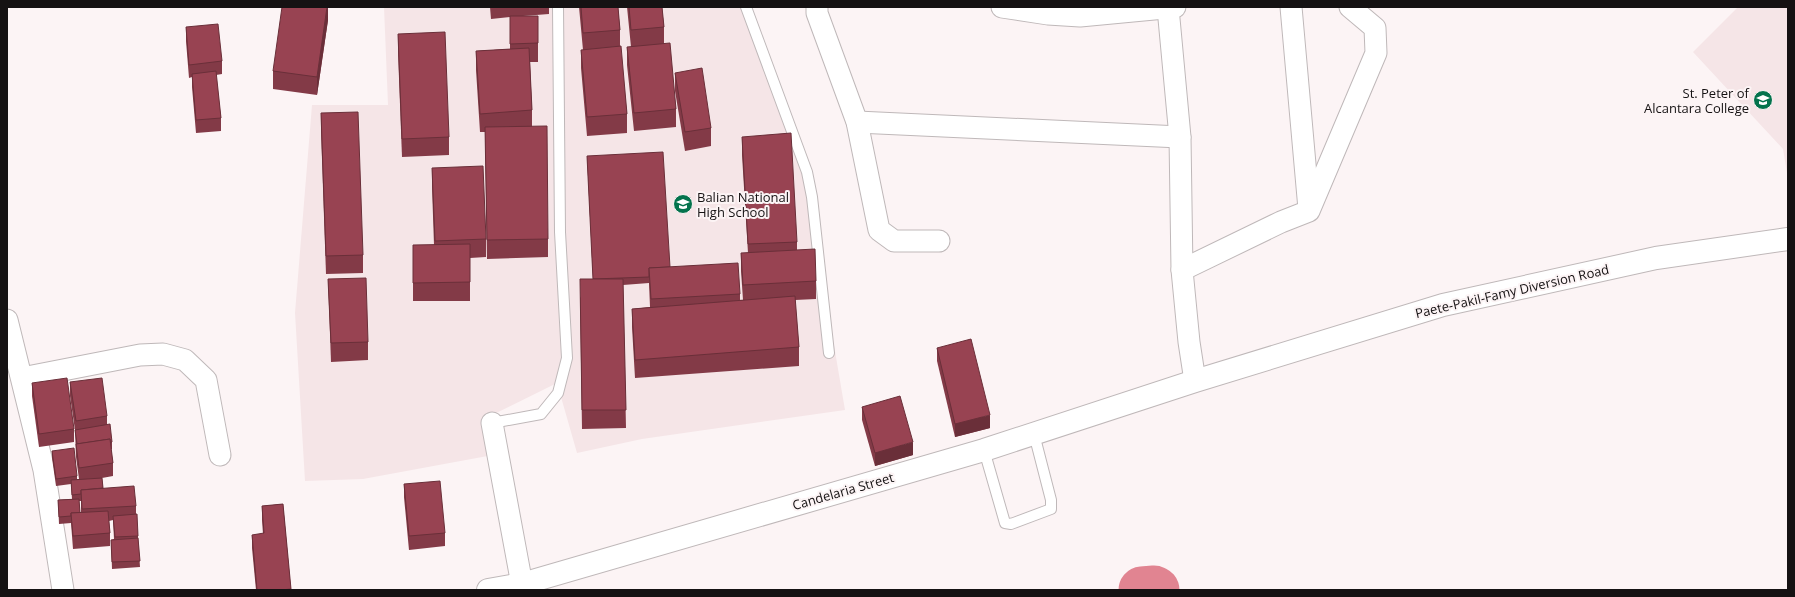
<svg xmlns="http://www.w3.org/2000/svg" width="1795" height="597" font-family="'Open Sans',sans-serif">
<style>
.built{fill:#f5e5e7}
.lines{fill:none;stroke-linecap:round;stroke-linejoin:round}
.river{stroke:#e18491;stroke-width:47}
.service-casing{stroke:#bfb8b9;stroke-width:12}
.minor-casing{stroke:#bfb8b9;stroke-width:23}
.secondary-casing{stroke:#bfb8b9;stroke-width:24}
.service{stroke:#fff;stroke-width:10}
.minor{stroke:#fff;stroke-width:21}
.secondary{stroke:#fff;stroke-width:22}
.wall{fill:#833a47;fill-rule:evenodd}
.shaded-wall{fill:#6a2f39}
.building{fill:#984352;stroke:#6a2f39}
.labels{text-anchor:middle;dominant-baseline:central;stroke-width:4;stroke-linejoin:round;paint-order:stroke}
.poi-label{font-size:13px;fill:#151213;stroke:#fcf4f5;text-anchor:end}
.street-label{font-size:13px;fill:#151213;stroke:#fcf4f5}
</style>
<rect width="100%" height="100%" fill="#fcf4f5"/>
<g class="built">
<path d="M 384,7 L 745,7 L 804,160 L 823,247 L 829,316 L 845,410 L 642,439 L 577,453 L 557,383 L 488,417 L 493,455 L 363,479 L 305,481 L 295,313 L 312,105 L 388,105 Z"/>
<path d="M 1738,7 L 1788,7 L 1788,179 L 1783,149 L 1693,52 Z"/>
</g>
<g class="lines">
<path class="river" d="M 1142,590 L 1154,589 L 1156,590"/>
<g class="service-casing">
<g id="service">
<path d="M 746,7 L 807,172 L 812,197 L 829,353"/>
<path d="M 492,423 L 541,414 L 558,393 L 567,358 L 560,232 L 558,7"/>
<path d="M 984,450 L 1005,523 L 1011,524 L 1051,509 L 1051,500 L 1034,434"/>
</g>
</g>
<g class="minor-casing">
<g id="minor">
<path d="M 817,7 L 817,13 L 857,122 L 879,230 L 894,241 L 939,241"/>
<path d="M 1002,7 L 1048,14 L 1080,16 L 1175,7"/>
<path d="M 1291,7 L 1309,209"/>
<path d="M 1168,8 L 1180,137 L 1182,270 L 1189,342 L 1195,381"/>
<path d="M 857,122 L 1180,137"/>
<path d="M 1182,270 L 1281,222 L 1309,211 L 1376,53 L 1375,28 L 1350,7"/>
<path d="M 7,320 L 44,470 L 63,590"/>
<path d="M 22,378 L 140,355 L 163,354 L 185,360 L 206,380 L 220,455"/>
<path d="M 492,423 L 523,590"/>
</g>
</g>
<g class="secondary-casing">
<path id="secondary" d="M 488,590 L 522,584 L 984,450 L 1195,381 L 1443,305 L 1656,258 L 1788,239"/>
</g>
<use href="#service" class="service"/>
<use href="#minor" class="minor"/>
<use href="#secondary" class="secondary"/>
</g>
<g class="wall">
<path d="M 328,7 L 328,20 L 317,95 L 273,89 L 273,71 Z"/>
<path d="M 490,7 L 549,7 L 549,14 L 523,16 L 538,16 L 538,62 L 530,62 L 532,110 L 532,126 L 548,239 L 548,257 L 487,259 L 485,132 L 480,132 L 476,70 L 476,51 L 510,49 L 510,17 L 491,19 Z"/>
<path d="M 579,7 L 618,7 L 620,30 L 620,46 L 627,114 L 627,133 L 587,136 L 581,68 L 581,50 L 583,50 Z"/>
<path d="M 627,7 L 662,7 L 664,27 L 664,43 L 676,109 L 676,127 L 634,131 L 627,65 L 627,47 L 631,47 Z"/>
<path d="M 186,27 L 222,61 L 222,74 L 216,75 L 221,118 L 221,131 L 196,133 L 192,87 L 192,77 L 189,78 L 186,41 Z"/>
<path d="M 398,34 L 449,137 L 449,155 L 402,157 L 398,52 Z"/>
<path d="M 675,73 L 711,128 L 711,146 L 685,151 L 675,91 Z"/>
<path d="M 321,113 L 363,255 L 363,273 L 326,274 L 321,131 Z"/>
<path d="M 742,137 L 797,242 L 797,250 L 816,281 L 816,299 L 795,300 L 799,347 L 799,366 L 635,378 L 632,327 L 632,309 L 650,307 L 649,283 L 623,285 L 626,428 L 582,429 L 580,298 L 593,279 L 587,156 L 670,267 L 740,294 L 740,300 L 743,300 L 741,271 L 741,253 L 748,253 L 742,155 Z"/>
<path d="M 432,168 L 486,239 L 486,257 L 470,258 L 470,301 L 413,301 L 413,245 L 434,245 L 432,187 Z"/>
<path d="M 328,279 L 368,342 L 368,360 L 331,362 Z"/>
<path d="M 937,348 L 990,428 L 955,437 L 937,361 Z"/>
<path d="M 70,382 L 107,416 L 107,425 L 112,442 L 112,449 L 111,449 L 113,463 L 113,476 L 102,478 L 103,488 L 136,506 L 136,514 L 138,536 L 140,567 L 112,569 L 111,540 L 114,539 L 113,520 L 109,521 L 110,533 L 110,546 L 73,549 L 71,523 L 59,524 L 58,500 L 72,499 L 71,484 L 56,486 L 52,458 L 52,451 L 77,476 L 77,479 L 79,479 L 76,457 L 75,430 L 70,396 ZM 79,501 L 81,501 L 81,512 L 80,513 Z"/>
<path d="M 32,383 L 74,429 L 74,442 L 39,447 L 32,396 Z"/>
<path d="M 862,407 L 913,455 L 875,466 L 862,420 Z"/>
<path d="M 404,484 L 445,533 L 445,546 L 409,550 L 404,497 Z"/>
<path d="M 283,504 L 291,590 L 256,590 L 252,548 L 252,535 L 263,534 L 262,520 L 262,506 Z"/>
</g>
<g class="shaded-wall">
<path d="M 327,7 L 328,7 L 328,20 L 317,95 L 317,77 Z"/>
<path d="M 990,415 L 990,428 L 955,437 L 955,424 Z"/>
<path d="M 913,442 L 913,455 L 875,466 L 875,453 Z"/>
</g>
<g class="building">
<path d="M 282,7 L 327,7 L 317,77 L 273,71 Z"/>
<path d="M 581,7 L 618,7 L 620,30 L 583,33 Z"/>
<path d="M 629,7 L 662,7 L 664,27 L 631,30 Z"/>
<path d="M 510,16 L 538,16 L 538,43 L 510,44 Z"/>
<path d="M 218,24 L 222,61 L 189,65 L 186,27 Z"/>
<path d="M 445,32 L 449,137 L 402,139 L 398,34 Z"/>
<path d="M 670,43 L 676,109 L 634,113 L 627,47 Z"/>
<path d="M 621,46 L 627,114 L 587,117 L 581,50 Z"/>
<path d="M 529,48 L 532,110 L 480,114 L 476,51 Z"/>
<path d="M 702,68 L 711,128 L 685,132 L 675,73 Z"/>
<path d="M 216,71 L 221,118 L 196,120 L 192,74 Z"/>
<path d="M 358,112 L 363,255 L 326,256 L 321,113 Z"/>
<path d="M 547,126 L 548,239 L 487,240 L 485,127 Z"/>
<path d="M 791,133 L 797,242 L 748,244 L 742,137 Z"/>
<path d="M 663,152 L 670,267 L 649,268 L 649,277 L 593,279 L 587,156 Z"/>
<path d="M 483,166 L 486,239 L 435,241 L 432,168 Z"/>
<path d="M 470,244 L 470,282 L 413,283 L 413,245 Z"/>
<path d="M 815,249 L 816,281 L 743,285 L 741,253 Z"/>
<path d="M 738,263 L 740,294 L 651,299 L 649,268 Z"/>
<path d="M 366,278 L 368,342 L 331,343 L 328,279 Z"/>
<path d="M 580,279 L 623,279 L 626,410 L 582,410 Z"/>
<path d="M 795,296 L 799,347 L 635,360 L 632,309 Z"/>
<path d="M 971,339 L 990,415 L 955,424 L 937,348 Z"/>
<path d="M 67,378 L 74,429 L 39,434 L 32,383 Z"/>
<path d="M 102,378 L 107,416 L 76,421 L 70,382 Z"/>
<path d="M 900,396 L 913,442 L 875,453 L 862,407 Z"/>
<path d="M 110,424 L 112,442 L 110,443 L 110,439 L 77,444 L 75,430 Z"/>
<path d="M 110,439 L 113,463 L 79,468 L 76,444 Z"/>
<path d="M 74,448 L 77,476 L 56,479 L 52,451 Z"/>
<path d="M 102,478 L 103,488 L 81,490 L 81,494 L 72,495 L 71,480 Z"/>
<path d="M 440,481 L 445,533 L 409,536 L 404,484 Z"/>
<path d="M 134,486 L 136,506 L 82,509 L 81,490 Z"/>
<path d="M 79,499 L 80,513 L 71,513 L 71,516 L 59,517 L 58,500 Z"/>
<path d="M 283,504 L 291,589 L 281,590 L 257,590 L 252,535 L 264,533 L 262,506 Z"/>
<path d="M 108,511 L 110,533 L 73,536 L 71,513 Z"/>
<path d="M 137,514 L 138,536 L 115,537 L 113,516 Z"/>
<path d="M 138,538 L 140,561 L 112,562 L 111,540 Z"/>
</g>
<defs>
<g id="university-disc" transform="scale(1)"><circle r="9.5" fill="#04734d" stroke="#fcf4f5"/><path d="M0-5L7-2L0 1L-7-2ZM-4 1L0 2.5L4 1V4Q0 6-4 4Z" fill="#fff"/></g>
<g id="school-disc" transform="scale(1)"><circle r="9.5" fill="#04734d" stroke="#fcf4f5"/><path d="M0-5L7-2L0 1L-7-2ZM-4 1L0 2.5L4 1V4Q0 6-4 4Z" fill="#fff"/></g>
</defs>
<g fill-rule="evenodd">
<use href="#university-disc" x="1763" y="100"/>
<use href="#school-disc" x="683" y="204"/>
</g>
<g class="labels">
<g class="poi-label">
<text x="1749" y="93">St. Peter of<tspan x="1749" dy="15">Alcantara College</tspan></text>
<text x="697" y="197" text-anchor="start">Balian National<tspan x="697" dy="15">High School</tspan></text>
</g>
<g class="street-label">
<text transform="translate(1512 291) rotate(-13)">Paete-Pakil-Famy Diversion Road</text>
<text transform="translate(843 491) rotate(-16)">Candelaria Street</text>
</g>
</g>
<rect width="1795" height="597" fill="none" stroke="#151213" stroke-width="16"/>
</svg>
